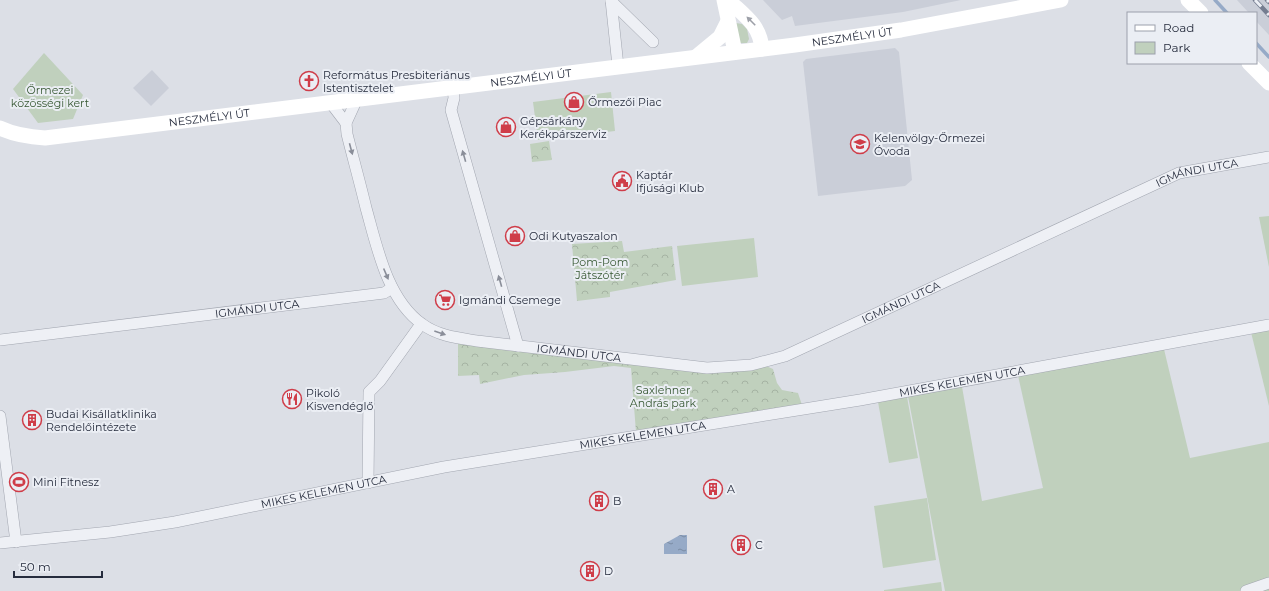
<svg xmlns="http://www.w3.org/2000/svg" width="1269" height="591" font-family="Montserrat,sans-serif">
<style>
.built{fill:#caced8}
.green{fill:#c0d0bd}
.forest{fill:url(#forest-crowns)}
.water{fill:url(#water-ripples)}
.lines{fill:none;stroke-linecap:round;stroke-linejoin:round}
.stream{stroke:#96aac7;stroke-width:3.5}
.street-casing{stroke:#a2a6b0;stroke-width:12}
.street{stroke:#eef0f5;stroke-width:11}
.secondary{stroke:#fff;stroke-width:15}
.rail-casing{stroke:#757d90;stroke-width:4.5}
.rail{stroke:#ebeef4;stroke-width:3;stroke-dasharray:9;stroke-linecap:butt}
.oneway{fill:#9da0a8}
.oneway2{fill:#8a8e99}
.labels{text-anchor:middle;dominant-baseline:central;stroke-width:4;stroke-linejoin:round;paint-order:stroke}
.street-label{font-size:11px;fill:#262c3d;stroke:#ebeef4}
.poi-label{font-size:11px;fill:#262c3d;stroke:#ebeef4;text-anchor:start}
.park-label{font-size:11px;fill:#375833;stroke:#ebeef4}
</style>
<defs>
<pattern id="forest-crowns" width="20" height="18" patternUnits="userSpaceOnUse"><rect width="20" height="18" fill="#c0d0bd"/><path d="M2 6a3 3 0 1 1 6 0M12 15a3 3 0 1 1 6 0" fill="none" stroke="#a5b3a3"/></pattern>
<pattern id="water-ripples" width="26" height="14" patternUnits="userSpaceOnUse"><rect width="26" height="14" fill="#96aac7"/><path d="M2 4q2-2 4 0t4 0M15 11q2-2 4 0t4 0" fill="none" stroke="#7a8ba3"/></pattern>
</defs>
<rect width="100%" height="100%" fill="#dcdfe6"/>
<g class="built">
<path d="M 763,0 L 961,0 L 903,12 L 795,26 L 792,16 L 782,20 Z"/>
<path d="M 1237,0 L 1269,0 L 1269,35 L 1256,21 L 1256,13 L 1249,13 Z"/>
<path d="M 895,48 L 899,52 L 912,180 L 905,186 L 818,196 L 803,62 L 806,59 Z"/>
<path d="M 152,70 L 169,88 L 151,106 L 133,88 Z"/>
</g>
<g class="green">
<path d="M 736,23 L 742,24 L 747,29 L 749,39 L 747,43 L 740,43 Z"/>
<path d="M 44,53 L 83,95 L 73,119 L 38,123 L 13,89 Z"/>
<path d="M 611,92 L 615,131 L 538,140 L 533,102 Z"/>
<path d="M 1269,216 L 1269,267 L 1259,217 Z"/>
<path d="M 754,238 L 758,277 L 682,286 L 677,246 Z"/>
<path d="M 1269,325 L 1269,406 L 1250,328 Z"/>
<path d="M 1163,345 L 1190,458 L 1269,442 L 1269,591 L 945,591 L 907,391 L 961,381 L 982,501 L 1043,488 L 1017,371 Z"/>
<path d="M 907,397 L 918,458 L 889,463 L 878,402 Z"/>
<path d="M 927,498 L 936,560 L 883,568 L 874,506 Z"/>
<path d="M 941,582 L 942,591 L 884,591 L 884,590 Z"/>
</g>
<g class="forest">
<path d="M 549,141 L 552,160 L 532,162 L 530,144 Z"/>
<path d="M 622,241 L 624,252 L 672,246 L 676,280 L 610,292 L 610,297 L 577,301 L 572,244 Z"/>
<path d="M 458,342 L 704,370 L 766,366 L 773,369 L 777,383 L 782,390 L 798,393 L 802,405 L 636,432 L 631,368 L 614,366 L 565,372 L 524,375 L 480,384 L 479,375 L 458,376 Z"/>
</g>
<path class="water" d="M 680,535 L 687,535 L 687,554 L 664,554 L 664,544 Z"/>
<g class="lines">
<g class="stream">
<path d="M 1215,0 L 1227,13"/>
<path d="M 1256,43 L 1269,57"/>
</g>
<g class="street-casing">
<g id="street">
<path d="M 611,0 L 618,66"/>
<path d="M 611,1 L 653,42"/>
<path d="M 453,87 L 454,98 L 451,110 L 518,346"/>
<path id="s1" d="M 357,99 L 346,123 L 347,134 C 353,158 360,183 366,208 C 377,247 387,299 422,324 C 438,336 458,338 477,341 L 707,368 L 751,365 L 785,356 L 1179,173 L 1269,157"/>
<path d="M 330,102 L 346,123"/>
<path id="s2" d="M 0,340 L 384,293 L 392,288"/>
<path d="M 0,416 L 16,542"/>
<path d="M 368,483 L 369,392 L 380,381 L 421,324"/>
<path id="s3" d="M 0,543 L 110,532 L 175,522 L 444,467 L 860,400 L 1269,325"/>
<path d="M 1246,591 L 1269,583"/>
</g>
</g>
<use href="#street" class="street"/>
<g class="secondary">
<path d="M 724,0 L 735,52"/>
<path d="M 728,0 C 745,16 760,25 762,49"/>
<path d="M 1188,0 L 1201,13"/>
<path d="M 697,56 L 720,37 L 727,23"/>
<path d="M 1249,63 L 1269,83"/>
<path id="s4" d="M 0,128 C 15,135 29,137 45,138 L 795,45 L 901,30 L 1061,0"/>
</g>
<g class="rail-casing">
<g id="rail">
<path d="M 1255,0 L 1269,15"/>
<path d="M 1267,0 L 1269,2"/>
</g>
</g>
<use href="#rail" class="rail"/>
</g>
<defs><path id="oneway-solid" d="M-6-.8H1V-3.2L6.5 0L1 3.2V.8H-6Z"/></defs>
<use class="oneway" href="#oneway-solid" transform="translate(751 21) rotate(-135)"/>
<g class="oneway2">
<use href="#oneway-solid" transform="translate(351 149) rotate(75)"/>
<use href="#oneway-solid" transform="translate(464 156) rotate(-106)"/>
<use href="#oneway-solid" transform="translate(386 274) rotate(67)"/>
<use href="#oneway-solid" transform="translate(500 281) rotate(-106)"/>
<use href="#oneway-solid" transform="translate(440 333) rotate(19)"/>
</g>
<defs>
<g id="church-ring" transform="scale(1)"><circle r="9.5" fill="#ebeef4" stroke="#cf3d49" stroke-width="1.5"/><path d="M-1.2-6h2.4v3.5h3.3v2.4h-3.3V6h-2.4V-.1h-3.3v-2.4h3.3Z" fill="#cf3d49"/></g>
<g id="shop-ring" transform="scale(1)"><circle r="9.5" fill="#ebeef4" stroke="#cf3d49" stroke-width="1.5"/><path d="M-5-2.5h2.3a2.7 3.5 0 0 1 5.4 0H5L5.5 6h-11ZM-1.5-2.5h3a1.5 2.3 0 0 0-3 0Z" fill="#cf3d49"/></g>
<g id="school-ring" transform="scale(1)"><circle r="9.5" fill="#ebeef4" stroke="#cf3d49" stroke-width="1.5"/><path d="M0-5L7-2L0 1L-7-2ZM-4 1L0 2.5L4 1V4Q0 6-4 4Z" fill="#cf3d49"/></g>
<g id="civic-ring" transform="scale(1)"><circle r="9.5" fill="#ebeef4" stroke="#cf3d49" stroke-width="1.5"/><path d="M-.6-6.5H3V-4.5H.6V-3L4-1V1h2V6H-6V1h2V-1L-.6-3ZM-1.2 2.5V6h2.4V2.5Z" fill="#cf3d49"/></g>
<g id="supermarket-ring" transform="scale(1)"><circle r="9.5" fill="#ebeef4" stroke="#cf3d49" stroke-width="1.5"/><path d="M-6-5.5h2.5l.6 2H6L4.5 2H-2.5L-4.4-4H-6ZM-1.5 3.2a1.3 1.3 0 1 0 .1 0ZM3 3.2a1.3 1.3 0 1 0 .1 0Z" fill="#cf3d49"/></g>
<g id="restaurant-ring" transform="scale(1)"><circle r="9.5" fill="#ebeef4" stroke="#cf3d49" stroke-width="1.5"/><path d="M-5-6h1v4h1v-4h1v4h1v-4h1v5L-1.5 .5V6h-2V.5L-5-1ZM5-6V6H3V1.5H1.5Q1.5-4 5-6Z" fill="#cf3d49"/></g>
<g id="building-ring" transform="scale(1)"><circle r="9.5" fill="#ebeef4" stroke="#cf3d49" stroke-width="1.5"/><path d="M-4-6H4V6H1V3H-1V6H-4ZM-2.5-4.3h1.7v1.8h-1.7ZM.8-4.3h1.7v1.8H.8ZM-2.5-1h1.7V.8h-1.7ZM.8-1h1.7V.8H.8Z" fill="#cf3d49"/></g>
<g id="stadium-ring" transform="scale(1)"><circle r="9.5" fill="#ebeef4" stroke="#cf3d49" stroke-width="1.5"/><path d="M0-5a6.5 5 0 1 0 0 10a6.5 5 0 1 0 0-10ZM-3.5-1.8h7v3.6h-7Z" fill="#cf3d49"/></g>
</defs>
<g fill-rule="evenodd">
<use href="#church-ring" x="309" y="81"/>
<use href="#shop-ring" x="574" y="102"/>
<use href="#shop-ring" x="506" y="127"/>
<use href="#school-ring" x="860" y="144"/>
<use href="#civic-ring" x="622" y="181"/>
<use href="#shop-ring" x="515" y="236"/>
<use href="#supermarket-ring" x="445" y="300"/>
<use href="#restaurant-ring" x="292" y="399"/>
<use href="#building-ring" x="32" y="420"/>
<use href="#stadium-ring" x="19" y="482"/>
<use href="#building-ring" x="713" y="489"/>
<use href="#building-ring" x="599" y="501"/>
<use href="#building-ring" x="741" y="545"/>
<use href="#building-ring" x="590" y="571"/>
</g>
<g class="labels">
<g class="street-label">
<text stroke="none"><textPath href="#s4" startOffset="860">NESZMÉLYI ÚT</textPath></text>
<text stroke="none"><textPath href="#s4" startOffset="536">NESZMÉLYI ÚT</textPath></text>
<text stroke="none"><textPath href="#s4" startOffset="212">NESZMÉLYI ÚT</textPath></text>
<text stroke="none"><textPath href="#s1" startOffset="1066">IGMÁNDI UTCA</textPath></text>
<text stroke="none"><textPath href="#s1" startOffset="742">IGMÁNDI UTCA</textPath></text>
<text stroke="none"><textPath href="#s2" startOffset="259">IGMÁNDI UTCA</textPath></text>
<text stroke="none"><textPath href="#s1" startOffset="406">IGMÁNDI UTCA</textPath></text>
<text stroke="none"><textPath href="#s3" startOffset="976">MIKES KELEMEN UTCA</textPath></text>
<text stroke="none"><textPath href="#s3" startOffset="652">MIKES KELEMEN UTCA</textPath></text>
<text stroke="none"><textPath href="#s3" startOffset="328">MIKES KELEMEN UTCA</textPath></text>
</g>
<g class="poi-label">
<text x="323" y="75">Református Presbiteriánus<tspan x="323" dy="13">Istentisztelet</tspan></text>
<text x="588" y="102">Őrmezői Piac</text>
<text x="520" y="121">Gépsárkány<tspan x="520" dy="13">Kerékpárszerviz</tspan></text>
<text x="874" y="138">Kelenvölgy-Őrmezei<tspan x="874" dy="13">Óvoda</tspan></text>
<text x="636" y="175">Kaptár<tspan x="636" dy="13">Ifjúsági Klub</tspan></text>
<text x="529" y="236">Odi Kutyaszalon</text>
<text x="459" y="300">Igmándi Csemege</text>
<text x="306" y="393">Pikoló<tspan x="306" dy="13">Kisvendéglő</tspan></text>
<text x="46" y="414">Budai Kisállatklinika<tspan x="46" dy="13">Rendelőintézete</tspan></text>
<text x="33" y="482">Mini Fitnesz</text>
<text x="727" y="489">A</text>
<text x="613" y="501">B</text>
<text x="755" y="545">C</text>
<text x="604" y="571">D</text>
</g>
<g class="park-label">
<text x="50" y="90">Őrmezei<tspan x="50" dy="13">közösségi kert</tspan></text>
<text x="600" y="262">Pom-Pom<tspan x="600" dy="13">Játszótér</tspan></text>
<text x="663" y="390">Saxlehner<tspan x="663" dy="13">András park</tspan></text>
</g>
</g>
<rect x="1127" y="12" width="130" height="52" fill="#ebeef4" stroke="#9ca0ab"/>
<rect x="1135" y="25" width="20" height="6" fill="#ffffff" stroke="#9ca0ab"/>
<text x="1163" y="32" font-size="12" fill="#262c3d">Road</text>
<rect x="1135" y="42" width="20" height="12" fill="#c0d0bd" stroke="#9ca0ab"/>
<text x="1163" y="52" font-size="12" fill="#262c3d">Park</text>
<path d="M14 571v6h88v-6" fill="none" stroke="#262c3d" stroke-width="2"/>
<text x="20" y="571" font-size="12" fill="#262c3d" stroke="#ebeef4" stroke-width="3" paint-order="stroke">50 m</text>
</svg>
